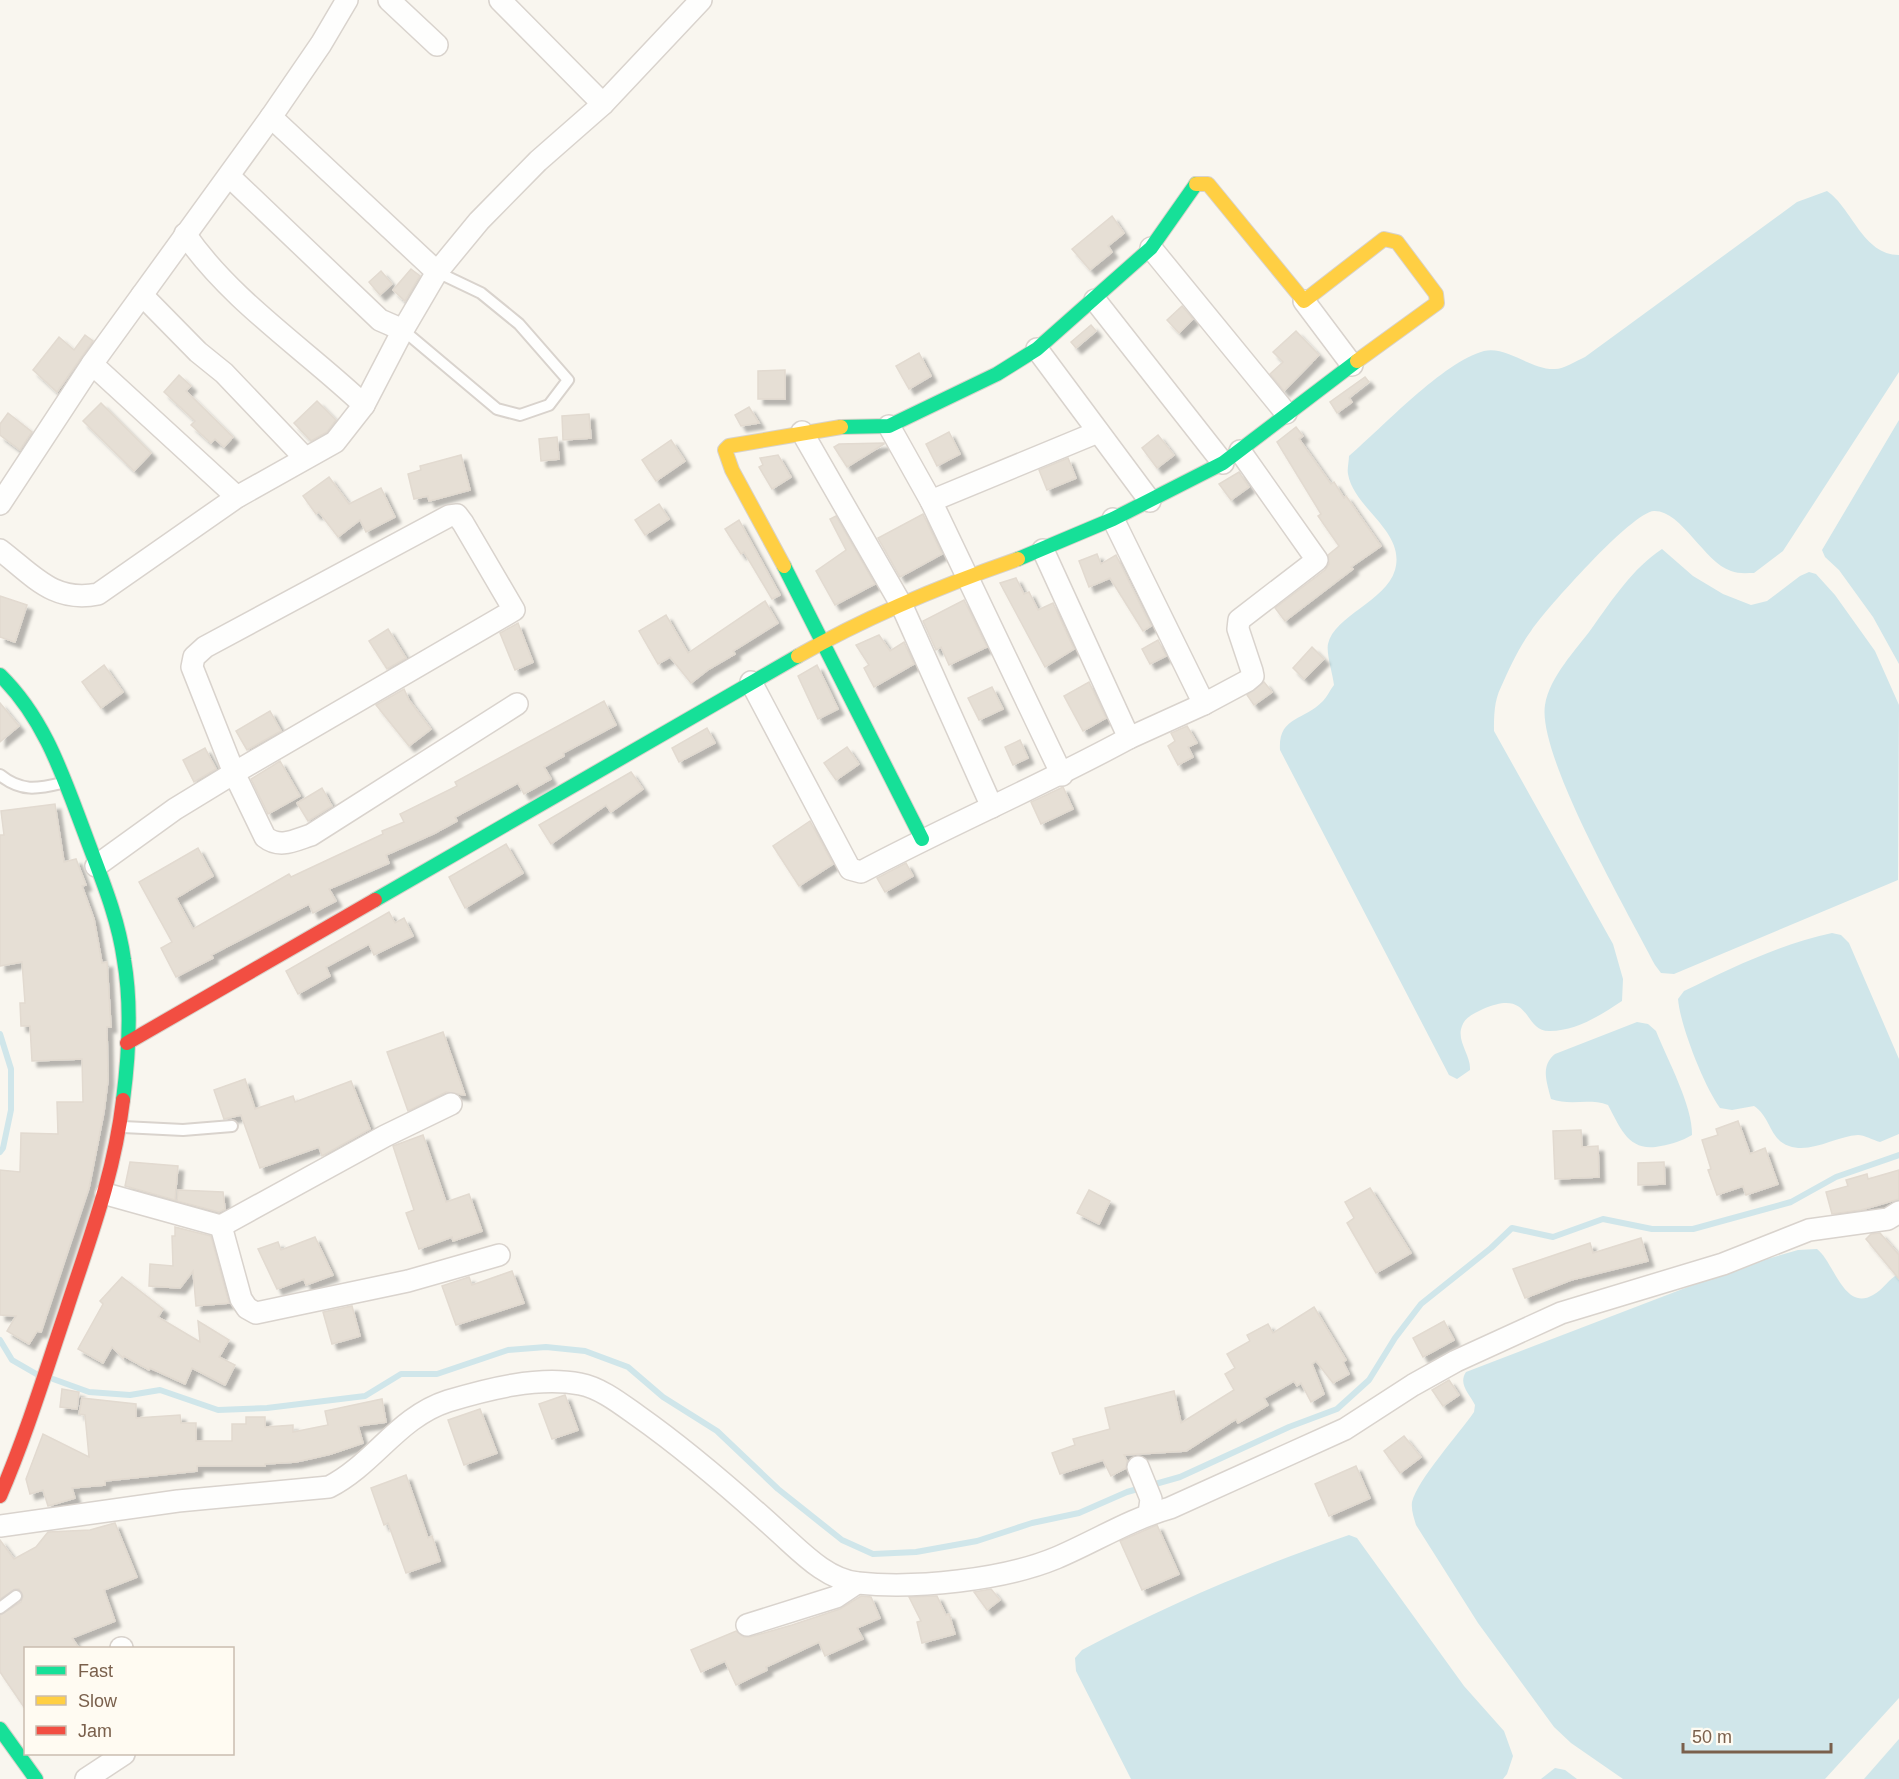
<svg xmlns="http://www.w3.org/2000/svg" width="1899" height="1779" font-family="Arial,sans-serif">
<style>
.water{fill:#d0e6ea}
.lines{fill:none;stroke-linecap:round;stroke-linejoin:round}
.stream{stroke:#d0e6ea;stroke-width:6}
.building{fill:#e6dfd5;stroke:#e2dad0;stroke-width:1.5;filter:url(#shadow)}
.lane-casing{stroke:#d9d3cd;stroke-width:14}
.street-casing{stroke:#d9d3cd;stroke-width:24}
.fast-casing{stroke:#d8d2ca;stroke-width:16}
.slow-casing{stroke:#d8d2ca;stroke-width:16}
.jam-casing{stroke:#d8d2ca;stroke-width:16}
.lane{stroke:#fefefd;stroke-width:10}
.street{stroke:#fefefd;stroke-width:21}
.fast{stroke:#16e098;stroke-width:14}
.slow{stroke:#ffcf43;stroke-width:14}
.jam{stroke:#f24e42;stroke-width:14}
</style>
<defs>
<filter id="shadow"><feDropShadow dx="5.5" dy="5.5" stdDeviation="1.5" flood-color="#0004"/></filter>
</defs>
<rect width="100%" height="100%" fill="#f9f6ef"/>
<g class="water">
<path d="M 1827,191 C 1852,208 1863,255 1899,255 L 1899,372 L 1783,551 L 1754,573 C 1747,573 1738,574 1731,571 C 1704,562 1681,510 1654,511 C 1632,512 1546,609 1531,631 C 1519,647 1509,669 1501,687 C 1494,701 1494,716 1494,731 L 1613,944 L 1623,979 L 1622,1001 C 1601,1015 1576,1031 1550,1031 C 1522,1032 1533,987 1483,1009 C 1475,1013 1465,1017 1462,1026 C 1456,1041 1471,1055 1470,1070 L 1457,1079 L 1449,1075 L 1280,750 C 1278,716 1304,721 1323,701 C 1327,697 1330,690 1334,685 C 1333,675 1326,653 1328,644 C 1334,616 1386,601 1395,570 C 1406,531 1354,509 1348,474 C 1347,469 1349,461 1349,456 C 1383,427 1443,362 1484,351 C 1508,346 1530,370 1555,369 C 1564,369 1576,361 1585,357 L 1797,202 Z"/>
<path d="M 1899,420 L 1899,664 L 1873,617 L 1839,570 L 1825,557 L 1822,550 Z"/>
<path d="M 1662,549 L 1693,576 L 1723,594 L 1751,605 L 1767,601 L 1800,576 L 1809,572 L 1816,574 L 1835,595 L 1875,651 L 1899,705 L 1898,880 L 1674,974 L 1661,973 L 1655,965 C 1629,914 1537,756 1545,705 C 1550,676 1576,650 1592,628 C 1612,600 1633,568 1662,549 Z"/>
<path d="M 1832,933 L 1841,935 L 1849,943 L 1899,1059 L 1899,1134 L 1880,1142 C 1873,1140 1864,1135 1858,1135 C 1836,1136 1811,1154 1789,1146 C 1769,1139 1771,1117 1754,1106 L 1732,1110 L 1720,1108 C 1704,1086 1680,1025 1678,999 L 1684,991 C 1731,968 1780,944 1832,933 Z"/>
<path d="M 1637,1022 L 1648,1024 L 1656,1031 C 1667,1059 1693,1106 1692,1135 C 1682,1141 1672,1144 1661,1146 C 1629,1153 1621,1129 1608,1105 C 1589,1098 1570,1106 1551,1099 C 1547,1082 1540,1066 1555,1054 Z"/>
<path d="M 1817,1249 C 1834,1262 1844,1312 1873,1295 C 1883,1290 1889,1278 1899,1274 L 1899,1698 L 1825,1779 L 1623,1779 L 1571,1743 L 1554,1727 L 1478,1623 L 1416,1525 C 1414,1518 1411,1510 1412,1502 C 1418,1479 1459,1434 1474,1412 L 1475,1405 C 1469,1393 1458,1384 1466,1372 L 1740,1267 L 1798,1250 Z"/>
<path d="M 1349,1535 L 1357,1538 L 1464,1686 L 1504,1731 L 1513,1756 L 1507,1774 L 1503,1779 L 1131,1779 L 1076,1671 L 1075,1658 L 1082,1650 C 1169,1604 1256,1567 1349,1535 Z"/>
<path d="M 1899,1739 L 1899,1779 L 1864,1779 Z"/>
<path d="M 1555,1768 L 1565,1770 L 1577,1779 L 1541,1779 Z"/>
</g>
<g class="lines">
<g class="stream">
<path d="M 0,1034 L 11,1069 L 11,1110 L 3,1148 L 0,1152"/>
<path d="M 0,1340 L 12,1360 L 38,1375"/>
<path d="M 53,1379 L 89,1392 L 130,1395 L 160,1390 L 218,1410 L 267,1408 L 365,1396 L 401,1374 L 437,1374 L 508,1350 L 546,1347 L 585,1351 L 628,1367 L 663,1397 L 717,1431 L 778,1489 L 842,1540 L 873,1554 L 916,1552 L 977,1541 L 1032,1523 L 1079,1513 L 1127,1492 L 1180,1477 L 1289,1427 L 1337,1409 L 1369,1380 L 1395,1338 L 1421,1304 L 1491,1248 L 1512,1228 L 1553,1237 L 1603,1219 L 1652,1229 L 1693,1229 L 1791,1202 L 1836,1177 L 1899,1155"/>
</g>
</g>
<g class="building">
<path d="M 1112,216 L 1124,233 L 1108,246 L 1112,252 L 1090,270 L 1072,249 Z"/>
<path d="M 411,269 L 420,276 L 405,301 L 393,290 Z"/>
<path d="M 381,271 L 392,284 L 380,295 L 369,282 Z"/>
<path d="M 1182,306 L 1193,319 L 1179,333 L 1167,320 Z"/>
<path d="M 1091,325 L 1096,331 L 1076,348 L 1071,342 Z"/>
<path d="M 1296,331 L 1319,355 L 1284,391 L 1270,374 L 1283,362 L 1273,352 Z"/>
<path d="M 85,335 L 93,341 L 57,392 L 33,370 L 59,337 L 74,350 Z"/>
<path d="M 919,353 L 931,376 L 909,389 L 896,366 Z"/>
<path d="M 785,370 L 785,399 L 758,399 L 758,371 Z"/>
<path d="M 179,375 L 191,386 L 186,391 L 233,437 L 224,447 L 215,439 L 211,443 L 191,425 L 195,421 L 164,392 Z"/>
<path d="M 1365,377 L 1369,382 L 1349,398 L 1352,402 L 1337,413 L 1330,402 Z"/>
<path d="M 317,401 L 336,420 L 327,432 L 311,441 L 294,423 Z"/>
<path d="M 101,403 L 151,453 L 134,471 L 83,421 Z"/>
<path d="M 749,407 L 759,423 L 741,426 L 735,415 Z"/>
<path d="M 8,413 L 32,432 L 20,450 L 0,435 L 0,424 Z"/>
<path d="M 589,414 L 591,438 L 563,440 L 562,416 Z"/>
<path d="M 1296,427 L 1303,436 L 1299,439 L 1331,484 L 1334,482 L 1344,498 L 1346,496 L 1381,546 L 1351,567 L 1353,569 L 1285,621 L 1275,608 L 1325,570 L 1329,564 L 1328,555 L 1339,546 L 1318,516 L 1321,514 L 1277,442 Z"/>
<path d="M 949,432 L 960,454 L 937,466 L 926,444 Z"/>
<path d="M 1158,435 L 1174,455 L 1157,468 L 1142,448 Z"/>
<path d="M 557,437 L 559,459 L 541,461 L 539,439 Z"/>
<path d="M 671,440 L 685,461 L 656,481 L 642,460 Z"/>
<path d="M 839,444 L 884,443 L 884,444 L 847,467 L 834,447 Z"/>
<path d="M 461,455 L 470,490 L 429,501 L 428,496 L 414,499 L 408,474 L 421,470 L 420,466 Z"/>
<path d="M 778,455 L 791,477 L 772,489 L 759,467 L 763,465 L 760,458 Z"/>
<path d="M 1068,458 L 1076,478 L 1047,490 L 1039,470 Z"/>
<path d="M 1239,472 L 1249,487 L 1231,500 L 1219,484 Z"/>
<path d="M 329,477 L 349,504 L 381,488 L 395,517 L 366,532 L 360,520 L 338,537 L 319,512 L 316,514 L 303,496 Z"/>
<path d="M 659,504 L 669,519 L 645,535 L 635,520 Z"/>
<path d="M 923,514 L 942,554 L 900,577 L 878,538 Z"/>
<path d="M 836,516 L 875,584 L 835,605 L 816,571 L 846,550 L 830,519 Z"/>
<path d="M 739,520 L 780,595 L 772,599 L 744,552 L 741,554 L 725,529 Z"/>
<path d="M 1097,554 L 1101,564 L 1116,555 L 1151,626 L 1143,631 L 1110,578 L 1089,587 L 1079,561 Z"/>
<path d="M 1016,578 L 1024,594 L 1029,592 L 1038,610 L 1053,603 L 1074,649 L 1045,667 L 1000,583 Z"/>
<path d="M 0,596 L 27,605 L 15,642 L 0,637 Z"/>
<path d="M 964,600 L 987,647 L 949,665 L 941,647 L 936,650 L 923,621 Z"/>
<path d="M 765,601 L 778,623 L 733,651 L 735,654 L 709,669 L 691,683 L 670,657 L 658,664 L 639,631 L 666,615 L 688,653 Z"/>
<path d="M 518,623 L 533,662 L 515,670 L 500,633 Z"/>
<path d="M 388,629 L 406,658 L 387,669 L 369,641 Z"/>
<path d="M 879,635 L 890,651 L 904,642 L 914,664 L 874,687 L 864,668 L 869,665 L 856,645 Z"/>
<path d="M 1158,640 L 1166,656 L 1150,664 L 1142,649 Z"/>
<path d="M 1312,647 L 1324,659 L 1304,679 L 1293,668 Z"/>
<path d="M 104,665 L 123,692 L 101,708 L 82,682 Z"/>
<path d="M 817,665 L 838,709 L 818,719 L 798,676 Z"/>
<path d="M 1089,682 L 1106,718 L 1083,731 L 1064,696 Z"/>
<path d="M 1264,682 L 1272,692 L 1254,705 L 1247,695 Z"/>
<path d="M 992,687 L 1003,709 L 979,720 L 968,698 Z"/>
<path d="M 404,689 L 409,700 L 431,729 L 409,746 L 376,705 Z"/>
<path d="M 604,701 L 616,725 L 563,753 L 564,756 L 544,767 L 551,779 L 524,794 L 518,783 L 455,817 L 457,821 L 435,833 L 386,855 L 389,863 L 329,889 L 336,901 L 313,913 L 309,904 L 211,955 L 213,958 L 176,977 L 161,948 L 172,942 L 139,882 L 198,848 L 213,876 L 176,898 L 193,929 L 289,874 L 291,877 L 383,834 L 382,831 L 404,822 L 400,814 L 457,786 L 455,782 Z"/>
<path d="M 0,703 L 19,726 L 0,742 Z"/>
<path d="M 270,711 L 281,731 L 247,750 L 236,731 Z"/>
<path d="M 1187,726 L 1197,743 L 1188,747 L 1193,757 L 1178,765 L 1168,746 L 1175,741 L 1171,733 Z"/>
<path d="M 707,728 L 715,743 L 679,762 L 672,748 Z"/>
<path d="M 1020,740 L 1028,758 L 1013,765 L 1005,747 Z"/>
<path d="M 847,747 L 859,764 L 836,780 L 824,763 Z"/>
<path d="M 205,748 L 216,769 L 194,782 L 183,760 Z"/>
<path d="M 280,761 L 300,796 L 268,814 L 251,779 Z"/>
<path d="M 631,772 L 643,789 L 611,812 L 606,805 L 551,844 L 539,825 Z"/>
<path d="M 1063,787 L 1073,809 L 1041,824 L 1031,802 Z"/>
<path d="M 322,788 L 332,806 L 308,821 L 297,803 Z"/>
<path d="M 55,804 L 64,862 L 76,859 L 86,885 L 82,886 L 94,919 L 102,963 L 107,962 L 111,1027 L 107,1027 L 108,1080 L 104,1112 L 89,1188 L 41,1332 L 37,1331 L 29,1344 L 7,1331 L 16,1316 L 0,1315 L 0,1170 L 20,1172 L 21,1133 L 58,1134 L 57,1102 L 83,1102 L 82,1059 L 32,1061 L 30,1026 L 21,1026 L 20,1003 L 25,1003 L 22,962 L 0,966 L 0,835 L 4,835 L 1,811 Z"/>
<path d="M 810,821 L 833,864 L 799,886 L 773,846 Z"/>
<path d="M 506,844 L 523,873 L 465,908 L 449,877 Z"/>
<path d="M 906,863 L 913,876 L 885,892 L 877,878 Z"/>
<path d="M 389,912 L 395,923 L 404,918 L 413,936 L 374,955 L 369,944 L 326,967 L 330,976 L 298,994 L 286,971 Z"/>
<path d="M 443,1032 L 465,1095 L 446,1092 L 408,1111 L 387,1052 Z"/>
<path d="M 245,1079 L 255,1109 L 293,1096 L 295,1102 L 351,1081 L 370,1129 L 322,1156 L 319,1147 L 260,1168 L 241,1115 L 224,1119 L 214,1090 Z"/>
<path d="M 1738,1121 L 1750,1154 L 1765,1148 L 1778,1184 L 1746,1195 L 1743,1186 L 1717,1195 L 1708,1170 L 1711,1169 L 1702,1140 L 1718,1135 L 1716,1129 Z"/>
<path d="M 1581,1130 L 1582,1147 L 1598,1146 L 1599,1177 L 1555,1179 L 1553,1131 Z"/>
<path d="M 423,1135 L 446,1202 L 469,1194 L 482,1231 L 453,1241 L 452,1237 L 419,1249 L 406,1213 L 414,1210 L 393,1146 Z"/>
<path d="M 130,1162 L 178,1166 L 175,1200 L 125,1186 Z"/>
<path d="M 1664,1162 L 1665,1184 L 1638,1185 L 1638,1163 Z"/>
<path d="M 1899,1170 L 1899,1199 L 1861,1210 L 1832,1214 L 1826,1192 L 1848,1186 L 1846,1180 L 1867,1174 L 1868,1179 Z"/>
<path d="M 1370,1188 L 1411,1253 L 1376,1273 L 1347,1223 L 1354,1218 L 1345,1202 Z"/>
<path d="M 178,1190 L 223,1192 L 225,1209 L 219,1212 L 177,1201 Z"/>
<path d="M 1089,1190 L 1110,1201 L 1099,1224 L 1077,1213 Z"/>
<path d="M 175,1227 L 211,1236 L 229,1303 L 196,1306 L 193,1271 L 180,1288 L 149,1286 L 150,1264 L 173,1266 L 172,1236 L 175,1236 Z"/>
<path d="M 1880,1233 L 1899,1255 L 1899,1279 L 1866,1239 L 1871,1234 Z"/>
<path d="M 315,1237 L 333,1275 L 306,1285 L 304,1279 L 277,1289 L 258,1249 L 278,1242 L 281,1250 Z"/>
<path d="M 1641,1238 L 1648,1261 L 1571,1280 L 1525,1298 L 1513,1269 L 1590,1243 L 1593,1253 Z"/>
<path d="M 512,1271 L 524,1303 L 456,1325 L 442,1286 L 469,1277 L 472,1285 Z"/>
<path d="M 122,1277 L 163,1309 L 158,1317 L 200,1342 L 198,1321 L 229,1340 L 219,1357 L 235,1365 L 225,1385 L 192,1368 L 185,1384 L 150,1368 L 149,1370 L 124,1356 L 123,1358 L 112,1347 L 103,1363 L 78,1349 L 103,1304 L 100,1301 Z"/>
<path d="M 352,1306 L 360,1336 L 332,1344 L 323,1312 Z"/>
<path d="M 1314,1307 L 1346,1360 L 1343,1362 L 1349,1374 L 1333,1383 L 1316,1361 L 1312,1364 L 1324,1394 L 1311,1402 L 1301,1383 L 1297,1386 L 1294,1381 L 1264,1398 L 1268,1405 L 1238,1423 L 1236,1419 L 1186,1451 L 1124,1455 L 1127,1461 L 1126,1468 L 1111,1476 L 1103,1460 L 1060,1474 L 1052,1453 L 1075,1445 L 1073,1439 L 1110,1429 L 1105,1408 L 1174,1391 L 1181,1423 L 1234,1390 L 1225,1374 L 1235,1368 L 1227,1354 L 1250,1341 L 1247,1335 L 1268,1324 L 1273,1333 Z"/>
<path d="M 1444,1321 L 1454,1340 L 1423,1357 L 1413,1338 Z"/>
<path d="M 1449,1380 L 1459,1395 L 1443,1406 L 1432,1390 Z"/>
<path d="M 62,1389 L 79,1392 L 77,1409 L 60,1407 Z"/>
<path d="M 565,1395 L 578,1430 L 552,1439 L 539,1404 Z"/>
<path d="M 82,1398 L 136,1404 L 136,1418 L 180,1415 L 181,1423 L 196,1423 L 196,1441 L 232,1441 L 232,1424 L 246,1424 L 246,1417 L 265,1417 L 265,1427 L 293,1425 L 293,1432 L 328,1425 L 325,1411 L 382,1399 L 386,1422 L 358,1426 L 363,1443 L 331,1454 L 296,1462 L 265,1464 L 265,1466 L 197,1466 L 197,1471 L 105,1481 L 105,1485 L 72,1488 L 75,1498 L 48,1506 L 43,1490 L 30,1494 L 26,1479 L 43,1434 L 89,1457 L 85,1415 L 79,1414 Z"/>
<path d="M 480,1409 L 497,1453 L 464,1465 L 448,1420 Z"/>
<path d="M 1404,1436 L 1421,1457 L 1400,1473 L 1384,1451 Z"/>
<path d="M 1356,1466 L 1370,1498 L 1329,1516 L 1315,1484 Z"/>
<path d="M 406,1475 L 428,1538 L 432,1536 L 440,1561 L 406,1573 L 388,1523 L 384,1525 L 371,1488 Z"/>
<path d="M 115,1523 L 137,1577 L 104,1590 L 115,1621 L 72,1638 L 79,1648 L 26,1648 L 26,1710 L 0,1672 L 0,1615 L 21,1602 L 23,1596 L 19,1589 L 15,1589 L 0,1599 L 0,1540 L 14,1559 L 36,1547 L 48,1532 L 90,1530 Z"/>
<path d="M 1157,1525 L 1179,1574 L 1142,1590 L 1120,1541 Z"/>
<path d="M 991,1589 L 1000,1600 L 987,1610 L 974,1592 Z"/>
<path d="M 861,1596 L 871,1597 L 880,1618 L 857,1628 L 863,1639 L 825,1656 L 819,1642 L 766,1667 L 767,1670 L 736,1685 L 725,1661 L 701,1672 L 691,1650 L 736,1631 L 744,1637 L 750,1637 L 792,1625 L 840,1609 Z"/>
<path d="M 937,1596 L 946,1615 L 949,1614 L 955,1634 L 922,1643 L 917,1622 L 921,1621 L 909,1597 Z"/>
</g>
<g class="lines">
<g class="lane-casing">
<g id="lane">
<path d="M 403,330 L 497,409 L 520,415 L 549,405 L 568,380 L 519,324 L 481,293 L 437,272"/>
<path d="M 0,775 C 21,792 37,789 62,783"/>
<path d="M 123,1127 L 183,1130 L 232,1126"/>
<path d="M 0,1608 L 16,1596"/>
</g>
</g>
<g class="street-casing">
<g id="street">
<path d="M 389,0 L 437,45"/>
<path d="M 500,0 L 603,104"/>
<path d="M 271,117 L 437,272"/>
<path d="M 229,176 L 380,320 L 403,330"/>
<path d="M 185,234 C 230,300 306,350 364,405"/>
<path d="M 1151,248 L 1286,413"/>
<path d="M 142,295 L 198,352 L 224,373 L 304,457"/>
<path d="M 1095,300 L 1223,463"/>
<path d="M 1304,301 L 1352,365"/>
<path d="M 1037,349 L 1150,501"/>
<path d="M 92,364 L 237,497"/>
<path d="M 889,426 L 931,501 L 1062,775"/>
<path d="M 802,432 L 902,606 L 992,807"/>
<path d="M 931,501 L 1098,432"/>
<path d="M 0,504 L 92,364 L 271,117 L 321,44 L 347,0"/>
<path d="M 1113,519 L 1204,704 L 1247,681 L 1253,676 L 1252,671 L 1238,629 L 1239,620 L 1317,560 L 1240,451"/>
<path d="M 0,550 C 33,575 53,603 98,594 L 237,497 L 335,442 L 364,405 L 403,330 L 437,272 L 479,221 L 538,161 L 603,104 L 701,0"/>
<path d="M 1043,550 L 1129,738 L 1204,704"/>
<path d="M 751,682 L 850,869 L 861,872 C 949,825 1041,786 1129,738"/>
<path d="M 96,866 L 175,809 L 234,773 L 514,610 L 463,523 L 457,515 L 449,516 L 205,647 L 194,657 L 192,667 L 234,773 L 265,837 C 280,849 295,840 311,835 L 517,704"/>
<path d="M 106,1194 L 221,1226 L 385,1136 L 451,1104"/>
<path d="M 221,1226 L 241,1299 L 247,1308 L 256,1313 L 408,1281 L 499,1255"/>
<path d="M 1138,1467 L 1151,1499 L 1149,1514"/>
<path d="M 0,1526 L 178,1501 L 329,1487 C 374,1464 398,1417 448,1401 C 488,1389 538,1376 580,1384 C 601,1388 621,1404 638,1416 C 689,1452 736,1493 782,1535 C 803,1554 828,1580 858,1583 C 915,1589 1003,1580 1056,1558 C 1094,1542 1130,1519 1170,1508 L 1345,1429 L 1413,1385 L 1456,1361 L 1561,1313 L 1723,1264 L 1809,1230 L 1888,1219 L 1899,1212"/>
<path d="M 747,1625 L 836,1597 L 857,1583"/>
<path d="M 121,1648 L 122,1648"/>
<path d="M 86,1779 L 124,1754"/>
</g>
</g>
<g class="fast-casing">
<g id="fast">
<path d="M 841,427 L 889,426 L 997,374 L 1037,349 L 1151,248 L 1196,184"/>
<path d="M 1018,559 L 1113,519 L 1223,463 L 1357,361"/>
<path d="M 784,566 L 922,839"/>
<path d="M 0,675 C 45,719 63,776 85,834 C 100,875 118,916 124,960 C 132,1006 129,1054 123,1100"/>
<path d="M 375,900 L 798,656"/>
<path d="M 0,1729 L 36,1779"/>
</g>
</g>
<g class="slow-casing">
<g id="slow">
<path d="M 1196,184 L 1208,184 L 1304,301 L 1384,239 L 1397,242 L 1436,294 L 1437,303 L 1357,361"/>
<path d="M 784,566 L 732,470 L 725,450 L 729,446 L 841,427"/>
<path d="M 798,656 C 866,617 943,585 1018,559"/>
</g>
</g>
<g class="jam-casing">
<g id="jam">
<path d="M 127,1043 L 375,900"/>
<path d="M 0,1496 C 26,1436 45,1373 66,1311 C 89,1240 114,1176 123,1100"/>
</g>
</g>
<use href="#lane" class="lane"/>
<use href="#street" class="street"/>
<use href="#fast" class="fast"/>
<use href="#slow" class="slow"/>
<use href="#jam" class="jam"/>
</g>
<rect x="24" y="1647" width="210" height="108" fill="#fffbf2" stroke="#cabdb0" stroke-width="1.5"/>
<rect x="36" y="1666" width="30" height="9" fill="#16e098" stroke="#cabdb0" stroke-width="1.5"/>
<text x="78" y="1677" font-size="18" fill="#7a604c">Fast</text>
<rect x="36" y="1696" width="30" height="9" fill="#ffcf43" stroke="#cabdb0" stroke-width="1.5"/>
<text x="78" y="1707" font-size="18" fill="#7a604c">Slow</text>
<rect x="36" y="1726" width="30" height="9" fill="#f24e42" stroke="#cabdb0" stroke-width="1.5"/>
<text x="78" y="1737" font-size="18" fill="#7a604c">Jam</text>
<path d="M1683 1743v9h148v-9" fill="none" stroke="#7a604c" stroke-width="3"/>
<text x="1692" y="1743" font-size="18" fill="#7a604c" stroke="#fffbf2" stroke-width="4.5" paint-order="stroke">50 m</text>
</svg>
